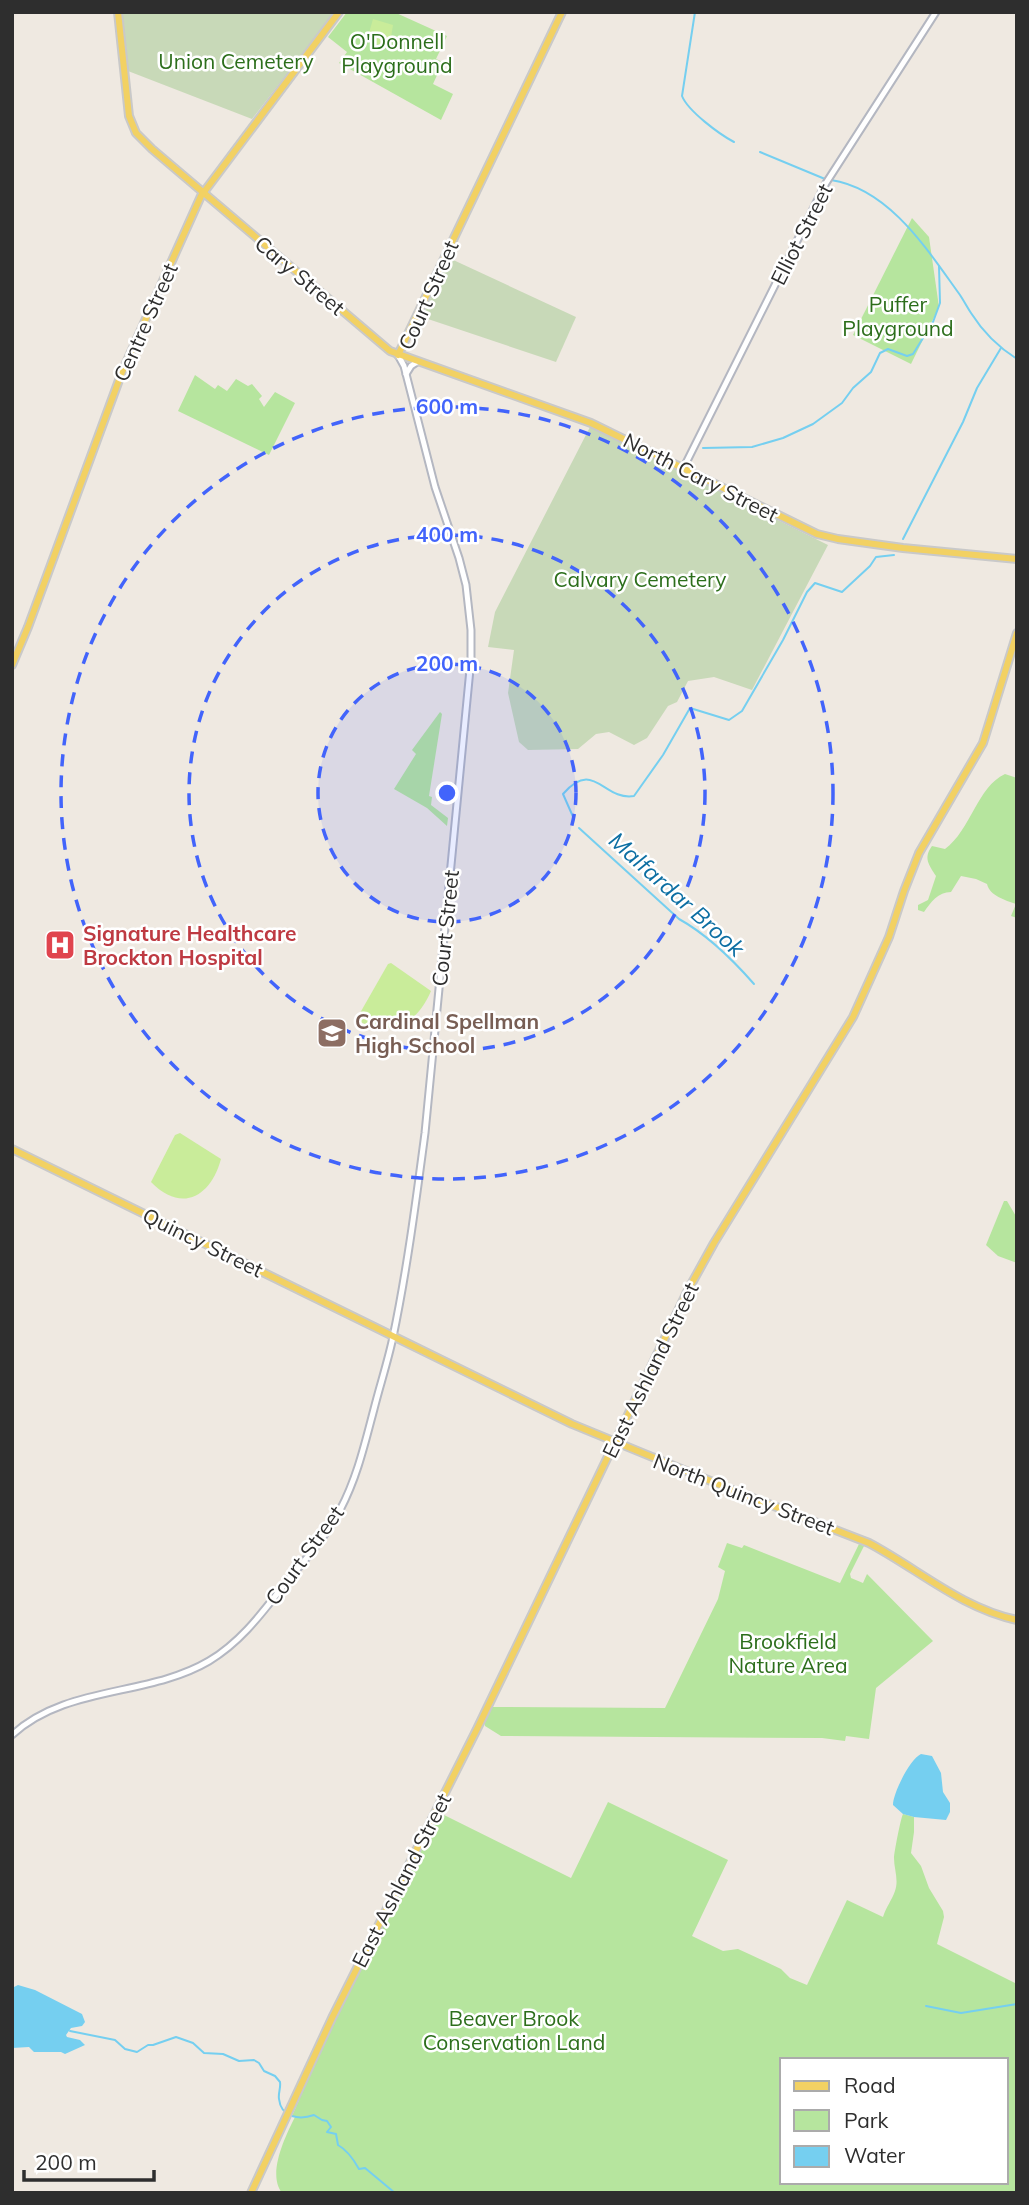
<svg xmlns="http://www.w3.org/2000/svg" width="1029" height="2205" font-family="Mulish,sans-serif">
<style>
.green{fill:#b6e59e;fill-rule:evenodd}
.cemetery{fill:#c8d9b8}
.pitch{fill:#c9ec9a}
.water{fill:#75cff0}
.lines{fill:none;stroke-linecap:round;stroke-linejoin:round}
.stream{stroke:#75cff0;stroke-width:2}
.minor-casing{stroke:#b4b7c1;stroke-width:9}
.major-casing{stroke:#c9c9c9;stroke-width:10}
.minor{stroke:#fff;stroke-width:5}
.major{stroke:#f2d163;stroke-width:6}
.rail{stroke:#a3a6b8;stroke-width:2}
.ring{fill:none;stroke:#4264fb;stroke-width:3.5;stroke-dasharray:12 9}
.labels{text-anchor:middle;dominant-baseline:central;stroke-width:5;stroke-linejoin:round;paint-order:stroke}
.park-label{font-size:21px;fill:#2c6e1b;stroke:#fff}
.street-label{font-size:21px;fill:#2e2e2e;stroke:#fff}
.health-label{font-size:21px;font-weight:bold;fill:#be3a42;stroke:#fff;text-anchor:start}
.education-label{font-size:21px;font-weight:bold;fill:#785e54;stroke:#fff;text-anchor:start}
.water-label{font-size:23px;font-style:italic;fill:#0d6fa3;stroke:#fff}
.centre{fill:#4264fb;stroke:#fff;stroke-width:3.5}
.ring-label{font-size:21px;text-anchor:middle;font-weight:bold;fill:#4264fb;stroke:#fff;stroke-width:5;stroke-linejoin:round;paint-order:stroke}
</style>
<rect width="100%" height="100%" fill="#efe9e1"/>
<g class="green">
<path d="M 347,12 L 394,12 L 447,36 L 436,59 L 443,62 L 433,84 L 453,94 L 441,120 L 339,63 L 347,52 L 328,37 Z"/>
<path d="M 912,218 L 929,237 L 939,307 L 911,364 L 853,335 Z"/>
<path d="M 195,375 L 215,389 L 218,385 L 227,391 L 236,379 L 248,386 L 252,384 L 262,396 L 259,399 L 264,407 L 275,392 L 295,403 L 269,455 L 178,411 Z"/>
<path d="M 440,712 L 442,714 L 429,796 L 432,797 L 431,805 L 448,818 L 447,826 L 427,808 L 394,789 L 416,754 L 412,750 Z"/>
<path d="M 1005,774 L 1017,778 L 1017,918 L 1011,916 L 1016,904 C 1005,900 990,896 987,884 L 976,879 L 961,876 L 951,892 C 938,892 931,902 924,912 L 918,910 L 918,905 L 928,900 L 936,876 C 929,865 923,858 932,846 L 945,849 C 971,830 977,787 1005,774 Z"/>
<path d="M 1004,1201 L 1007,1201 L 1017,1218 L 1017,1263 L 998,1256 L 986,1245 Z"/>
<path d="M 727,1543 L 742,1548 L 744,1545 L 840,1583 L 859,1544 L 864,1546 L 850,1574 L 851,1578 L 863,1583 L 867,1574 L 933,1641 L 876,1688 L 869,1739 L 846,1736 L 845,1741 L 822,1738 L 501,1736 L 485,1726 L 484,1721 L 491,1707 L 665,1708 L 718,1599 L 725,1571 L 718,1567 Z"/>
<path d="M 608,1802 L 728,1860 L 692,1936 L 723,1951 L 738,1949 L 749,1954 L 781,1969 L 790,1978 L 807,1985 L 847,1900 L 883,1917 C 886,1907 892,1900 895,1891 C 899,1880 894,1869 894,1858 C 894,1853 901,1817 903,1814 L 914,1817 L 914,1832 L 911,1853 L 921,1866 L 929,1888 L 943,1911 L 944,1917 L 937,1944 L 1017,1984 L 1017,2193 L 282,2193 C 267,2174 285,2137 295,2117 L 292,2116 C 315,2062 341,2009 363,1955 L 367,1956 L 440,1813 L 571,1878 ZM 782,2060 L 1006,2060 L 1006,2182 L 782,2182 Z"/>
</g>
<g class="cemetery">
<path d="M 121,12 L 335,12 L 252,119 L 128,71 Z"/>
<path d="M 449,258 L 576,317 L 556,362 L 422,317 Z"/>
<path d="M 590,427 L 828,545 L 752,690 L 714,677 L 688,681 L 677,702 L 668,706 L 647,738 L 634,745 L 609,732 L 596,734 L 578,749 L 528,750 L 519,742 L 508,693 L 514,650 L 488,647 L 495,612 Z"/>
</g>
<g class="pitch">
<path d="M 373,19 L 393,25 L 391,37 L 379,45 L 367,40 Z"/>
<path d="M 391,963 L 431,991 C 416,1026 390,1037 356,1020 L 388,964 Z"/>
<path d="M 180,1133 L 221,1159 C 211,1196 182,1214 151,1182 L 175,1135 Z"/>
</g>
<g class="water">
<path d="M 921,1754 L 932,1756 L 941,1773 L 943,1792 L 950,1803 L 950,1812 L 946,1820 L 914,1817 L 903,1814 L 893,1805 C 893,1793 910,1759 921,1754 Z"/>
<path d="M 18,1985 L 35,1990 L 82,2014 L 85,2022 L 82,2026 L 71,2028 L 66,2035 L 67,2037 L 80,2040 L 85,2045 L 65,2054 L 61,2052 L 34,2052 L 29,2047 L 12,2048 L 12,1988 Z"/>
</g>
<g class="lines">
<g class="stream">
<path d="M 695,12 L 682,96 C 688,111 719,134 734,142"/>
<path d="M 760,152 L 825,179"/>
<path d="M 831,180 C 890,189 928,251 960,295 C 964,301 967,307 971,313 C 983,332 998,347 1017,359"/>
<path d="M 703,448 L 752,447 L 783,438 L 813,424 L 842,403 L 853,388 L 871,372 L 880,353 L 888,349 L 907,356 L 913,354 L 933,322 L 940,303 L 939,266"/>
<path d="M 903,539 L 963,422 L 977,388 L 1001,348"/>
<path d="M 574,819 L 563,794 C 594,758 603,801 634,796 L 663,755 L 690,708 L 729,720 L 742,711 L 783,640 L 807,592 L 815,583 L 842,592 L 870,566 L 876,557 L 894,555"/>
<path d="M 579,828 L 679,919 C 708,935 733,960 754,984"/>
<path d="M 926,2006 L 961,2013 L 1017,2004"/>
<path d="M 70,2031 L 115,2040 L 125,2049 L 137,2052 L 148,2045 L 153,2045 L 176,2037 L 193,2043 L 204,2053 L 223,2054 L 239,2061 L 254,2060 L 259,2063 L 264,2071 L 275,2076 L 280,2082 C 281,2088 278,2093 279,2099 C 281,2118 300,2120 314,2115 L 322,2120 L 327,2121 L 331,2127 L 327,2132 L 336,2134 L 338,2145 C 347,2150 354,2160 359,2169 L 365,2168 L 395,2193"/>
</g>
<g class="minor-casing">
<g id="minor">
<path d="M 406,374 L 411,366 L 417,362"/>
<path d="M 684,467 L 826,183 L 936,12"/>
<path d="M 12,1735 C 66,1685 148,1697 209,1661 C 239,1643 259,1617 280,1590 C 301,1564 325,1539 340,1510 C 357,1478 365,1443 374,1409 C 380,1385 388,1361 393,1337 C 407,1270 416,1201 425,1133 L 471,659 L 471,630 L 466,585 L 459,558 L 435,487 L 404,366 L 398,355"/>
</g>
</g>
<g class="major-casing">
<g id="major">
<path d="M 118,12 L 129,116 L 136,133 L 152,149 L 390,351 L 591,423 L 817,534 L 838,539 L 903,548 L 1017,559"/>
<path d="M 398,355 L 562,12"/>
<path d="M 12,665 L 28,627 L 122,372 L 201,196 L 339,12"/>
<path d="M 12,1149 L 572,1424 L 735,1491 L 869,1543 C 918,1569 961,1608 1017,1620"/>
<path d="M 251,2193 L 332,2018 L 477,1729 L 688,1290 L 714,1243 L 853,1017 L 889,937 L 904,891 L 919,853 L 983,743 L 1017,633"/>
</g>
</g>
<use href="#minor" class="minor"/>
<use href="#major" class="major"/>
<path class="rail" d="M 1014,12 L 1017,14"/>
</g>
<circle cx="447" cy="793" r="129" fill="#4264fb" fill-opacity=".12"/>
<g class="ring">
<circle cx="447" cy="793" r="129"/>
<circle cx="447" cy="793" r="258"/>
<circle cx="447" cy="793" r="386"/>
</g>
<defs>
<g id="hospital-square" transform="scale(1.575)"><rect x="-9" y="-9" width="18" height="18" rx="4" fill="#e0444e" stroke="#fff"/><path d="M-5-5h3v3.5h4V-5h3V5h-3V1.5h-4V5h-3Z" fill="#fff"/></g>
<g id="school-square" transform="scale(1.575)"><rect x="-9" y="-9" width="18" height="18" rx="4" fill="#8d6e63" stroke="#fff"/><path d="M0-5L7-2L0 1L-7-2ZM-4 1L0 2.5L4 1V4Q0 6-4 4Z" fill="#fff"/></g>
</defs>
<g fill-rule="evenodd">
<use href="#hospital-square" x="60" y="945"/>
<use href="#school-square" x="332" y="1033"/>
</g>
<g class="labels">
<g class="park-label">
<text x="397" y="41">O'Donnell<tspan x="397" dy="24">Playground</tspan></text>
<text x="236" y="61">Union Cemetery</text>
<text x="898" y="304">Puffer<tspan x="898" dy="24">Playground</tspan></text>
<text x="640" y="579">Calvary Cemetery</text>
<text x="788" y="1641">Brookfield<tspan x="788" dy="24">Nature Area</tspan></text>
<text x="514" y="2018">Beaver Brook<tspan x="514" dy="24">Conservation Land</tspan></text>
</g>
<g class="street-label">
<text transform="translate(801 234) rotate(-63)">Elliot Street</text>
<text transform="translate(300 275) rotate(40)">Cary Street</text>
<text transform="translate(428 295) rotate(-66)">Court Street</text>
<text transform="translate(145 322) rotate(-66)">Centre Street</text>
<text transform="translate(701 477) rotate(27)">North Cary Street</text>
<text transform="translate(445 928) rotate(-84)">Court Street</text>
<text transform="translate(203 1242) rotate(26)">Quincy Street</text>
<text transform="translate(650 1370) rotate(-64)">East Ashland Street</text>
<text transform="translate(744 1494) rotate(21)">North Quincy Street</text>
<text transform="translate(304 1555) rotate(-54)">Court Street</text>
<text transform="translate(401 1880) rotate(-63)">East Ashland Street</text>
</g>
<g class="health-label">
<text x="83" y="933">Signature Healthcare<tspan x="83" dy="24">Brockton Hospital</tspan></text>
</g>
<g class="education-label">
<text x="355" y="1021">Cardinal Spellman<tspan x="355" dy="24">High School</tspan></text>
</g>
<g class="water-label">
<text transform="translate(677 894) rotate(42)">Malfardar Brook</text>
</g>
</g>
<circle cx="447" cy="793" r="10" class="centre"/>
<g class="ring-label">
<text x="447" y="414">600 m</text>
<text x="447" y="542">400 m</text>
<text x="447" y="671">200 m</text>
</g>
<rect width="1029" height="2205" fill="none" stroke="#2e2e2e" stroke-width="28"/>
<rect x="780" y="2058" width="228" height="126" fill="#ffffff" stroke="#ababab" stroke-width="2"/>
<rect x="794" y="2081" width="35" height="10" fill="#f2d163" stroke="#ababab" stroke-width="2"/>
<text x="844" y="2093" font-size="21" fill="#2e2e2e">Road</text>
<rect x="794" y="2110" width="35" height="21" fill="#b6e59e" stroke="#ababab" stroke-width="2"/>
<text x="844" y="2128" font-size="21" fill="#2e2e2e">Park</text>
<rect x="794" y="2146" width="35" height="21" fill="#75cff0" stroke="#ababab" stroke-width="2"/>
<text x="844" y="2163" font-size="21" fill="#2e2e2e">Water</text>
<path d="M24 2170v10h130v-10" fill="none" stroke="#2e2e2e" stroke-width="3.5"/>
<text x="35" y="2170" font-size="21" fill="#2e2e2e" stroke="#ffffff" stroke-width="5" paint-order="stroke">200 m</text>
</svg>
